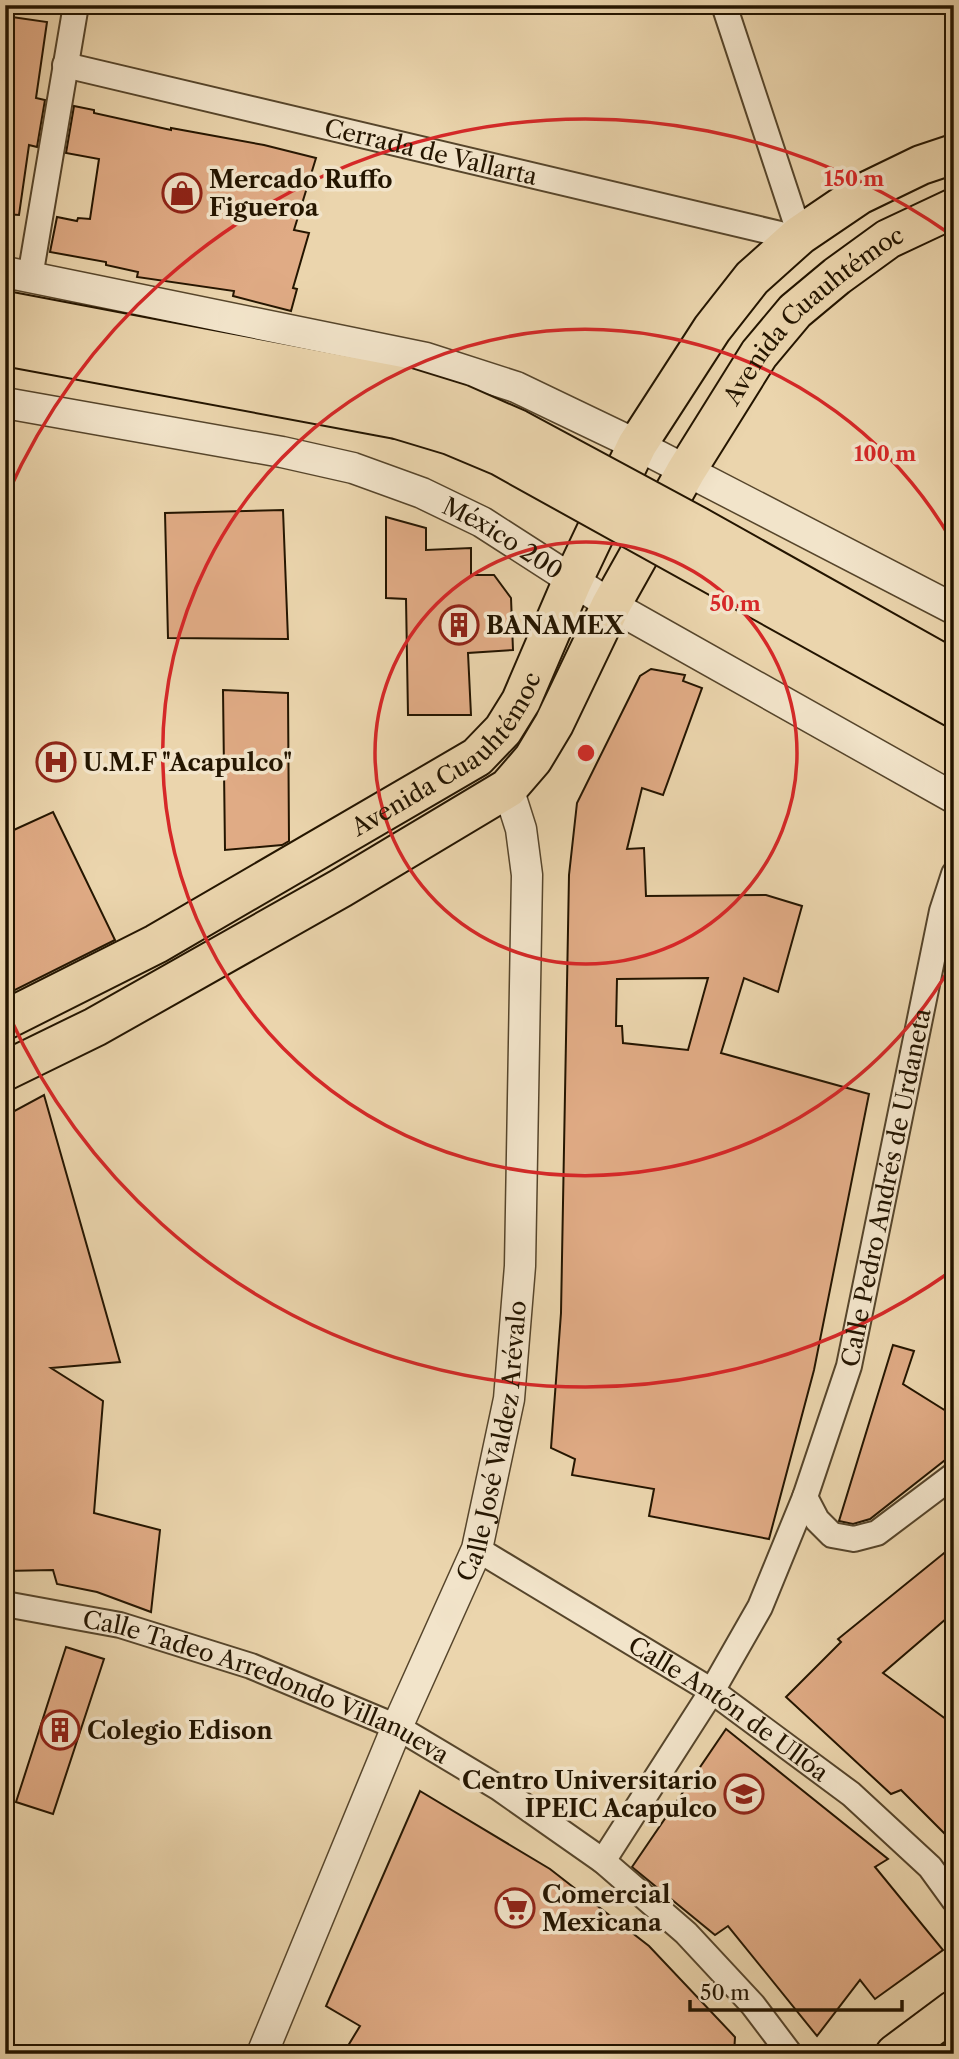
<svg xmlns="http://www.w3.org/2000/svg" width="959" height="2059" font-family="'Libre Caslon Text',serif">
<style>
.building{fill:#e0ab85;stroke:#241500;stroke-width:2;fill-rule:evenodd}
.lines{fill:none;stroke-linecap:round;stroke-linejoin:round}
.minor-casing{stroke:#56452b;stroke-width:28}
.tertiary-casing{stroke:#56452b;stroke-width:33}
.primary-casing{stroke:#241500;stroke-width:42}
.minor{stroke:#f2e4ca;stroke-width:24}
.tertiary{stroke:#f2e4ca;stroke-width:30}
.primary{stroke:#ebd5ad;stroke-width:38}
.primary-bridge-casing{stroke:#241500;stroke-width:42;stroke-linecap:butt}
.primary-bridge{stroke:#ebd5ad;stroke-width:38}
.ring{fill:none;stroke:#d62828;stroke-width:3.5}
.labels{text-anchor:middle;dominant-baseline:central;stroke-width:7;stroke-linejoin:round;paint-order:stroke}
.street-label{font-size:24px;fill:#241500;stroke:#f2e4ca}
.poi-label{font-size:24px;font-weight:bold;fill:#241500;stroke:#f2e4ca;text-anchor:start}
.centre{fill:#d62828;stroke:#f2e4ca;stroke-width:3.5}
.ring-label{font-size:21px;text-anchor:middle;font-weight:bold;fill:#d62828;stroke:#f2e4ca;stroke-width:7;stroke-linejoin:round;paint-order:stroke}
</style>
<rect width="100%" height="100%" fill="#ebd5ad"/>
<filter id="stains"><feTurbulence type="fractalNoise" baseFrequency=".00286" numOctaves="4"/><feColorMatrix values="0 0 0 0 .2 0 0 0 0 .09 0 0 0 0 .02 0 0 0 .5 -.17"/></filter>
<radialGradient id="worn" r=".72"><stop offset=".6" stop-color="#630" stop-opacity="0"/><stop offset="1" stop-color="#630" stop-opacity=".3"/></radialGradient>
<g class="building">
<path d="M 5,16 L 47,22 L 36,98 L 45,100 L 37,147 L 29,145 L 19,215 L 5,214 Z"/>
<path d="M 74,106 L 94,110 L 94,113 L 171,130 L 171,128 L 264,145 L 316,158 L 294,230 L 309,233 L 293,288 L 297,289 L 291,311 L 233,296 L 234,291 L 137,277 L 138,272 L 106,265 L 106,262 L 50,252 L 57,217 L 77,221 L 78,218 L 90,219 L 99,159 L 66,153 Z"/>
<path d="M 283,510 L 288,639 L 168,638 L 165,513 Z"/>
<path d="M 386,517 L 426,528 L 426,550 L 471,548 L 471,575 L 494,575 L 511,598 L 513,650 L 468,653 L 471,715 L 408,715 L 406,599 L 386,598 Z"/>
<path d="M 651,669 L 685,675 L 683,681 L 702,688 L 663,795 L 642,788 L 627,849 L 644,848 L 646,896 L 766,895 L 802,906 L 778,992 L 744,978 L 721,1053 L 869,1094 L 814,1370 L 769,1539 L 649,1516 L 654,1489 L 572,1475 L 575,1459 L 551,1448 L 561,1313 L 569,875 L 577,803 L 640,676 ZM 708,978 L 688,1050 L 623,1043 L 622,1026 L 616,1026 L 617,979 Z"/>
<path d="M 223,690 L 288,693 L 289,841 L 282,845 L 225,850 Z"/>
<path d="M 53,812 L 115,940 L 5,995 L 5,834 Z"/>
<path d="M 44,1095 L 120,1362 L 51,1368 L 103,1401 L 94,1513 L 160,1530 L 151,1612 L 97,1592 L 57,1584 L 53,1570 L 5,1571 L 5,1116 Z"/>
<path d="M 893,1345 L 914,1351 L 903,1384 L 954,1416 L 954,1453 L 870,1519 L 853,1524 L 839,1521 Z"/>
<path d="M 954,1545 L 954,1612 L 883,1673 L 954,1725 L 954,1843 L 901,1790 L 891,1794 L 786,1697 L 841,1642 L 838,1639 Z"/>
<path d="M 66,1647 L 104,1659 L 53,1814 L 16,1802 Z"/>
<path d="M 726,1729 L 888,1859 L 875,1867 L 943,1950 L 875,1999 L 860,1980 L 817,2036 L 728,1926 L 715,1935 L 632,1867 Z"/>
<path d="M 420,1791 L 550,1869 L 649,1946 L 735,2037 L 734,2054 L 343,2054 L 360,2026 L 326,2006 Z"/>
</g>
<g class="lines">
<g class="minor-casing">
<g id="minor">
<path d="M 724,5 L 800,235"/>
<path id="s1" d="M 65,65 L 797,238"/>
<path d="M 30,277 L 76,5"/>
<path d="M 805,1497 L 817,1520 L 832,1535 L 854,1539 L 877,1533 L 954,1475"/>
<path id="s2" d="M 477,1549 L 712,1691 L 851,1794 L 930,1867 L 954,1900"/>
<path id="s3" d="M 5,1604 L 120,1625 L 251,1666 L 397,1727 L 499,1788 L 603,1861 L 686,1933 L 753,2005 L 790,2054"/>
<path id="s4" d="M 603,1861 L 712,1691 L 760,1607 L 805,1497 L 849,1366 L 942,911 L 954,874"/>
</g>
</g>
<g class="tertiary-casing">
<g id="tertiary">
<path d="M 5,272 L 426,358 L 516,387 L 637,445 L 954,609"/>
<path id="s5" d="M 5,403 L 282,452 L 353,468 L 422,493 L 482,522 L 611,605 L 954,798"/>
<path id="s6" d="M 262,2054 L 397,1727 L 477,1549 L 509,1399 L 520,1266 L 527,875 L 521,829 L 508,788"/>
</g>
</g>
<g class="primary-casing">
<g id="primary">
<path d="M 5,311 L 405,387"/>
<path d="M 5,346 L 397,419"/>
<path id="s7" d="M 5,1020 L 156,944 L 477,757 L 503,730 L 521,701 L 572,582 L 637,445 L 712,329 L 752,278 L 800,235 L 859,195 L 921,165 L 954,154"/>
<path id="s8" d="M 5,1071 L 95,1027 L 341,888 L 508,788 L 533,759 L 554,724 L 611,605 L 686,471 L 759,354 L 795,311 L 837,276 L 888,239 L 954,208"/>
<path d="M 895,2054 L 954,2010"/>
</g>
</g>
<use href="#minor" class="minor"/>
<use href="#tertiary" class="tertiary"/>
<use href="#primary" class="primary"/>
<g class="primary-bridge-casing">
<g id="primary-bridge">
<path d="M 405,387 L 460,404 L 517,429 L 697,526 L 954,670"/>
<path d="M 397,419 L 450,435 L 500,456 L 954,708"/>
</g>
</g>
<use href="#primary-bridge" class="primary-bridge"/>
</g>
<g class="ring">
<circle cx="586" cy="753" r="211"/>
<path d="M952 964A423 423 0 1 1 952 541"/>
<path d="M950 1272A634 634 0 0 1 7 1011M7 495A634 634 0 0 1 950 234"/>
</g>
<defs>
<g id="shop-ring" transform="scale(2.0125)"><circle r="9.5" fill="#f2e4ca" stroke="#8f2418" stroke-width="1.5"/><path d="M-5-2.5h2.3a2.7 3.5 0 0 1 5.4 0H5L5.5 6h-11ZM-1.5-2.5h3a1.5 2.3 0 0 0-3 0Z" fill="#8f2418"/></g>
<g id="building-ring" transform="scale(2.0125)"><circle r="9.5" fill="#f2e4ca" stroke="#8f2418" stroke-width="1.5"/><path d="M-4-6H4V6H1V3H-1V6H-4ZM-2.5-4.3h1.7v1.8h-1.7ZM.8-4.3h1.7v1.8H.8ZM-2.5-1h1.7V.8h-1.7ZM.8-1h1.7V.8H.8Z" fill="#8f2418"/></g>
<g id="hospital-ring" transform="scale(2.0125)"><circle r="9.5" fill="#f2e4ca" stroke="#8f2418" stroke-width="1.5"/><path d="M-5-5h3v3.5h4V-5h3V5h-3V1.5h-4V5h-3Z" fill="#8f2418"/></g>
<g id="school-ring" transform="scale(2.0125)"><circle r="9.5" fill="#f2e4ca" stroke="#8f2418" stroke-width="1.5"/><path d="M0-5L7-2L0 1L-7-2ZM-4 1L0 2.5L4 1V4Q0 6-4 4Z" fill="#8f2418"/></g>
<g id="supermarket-ring" transform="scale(2.0125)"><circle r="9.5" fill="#f2e4ca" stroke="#8f2418" stroke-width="1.5"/><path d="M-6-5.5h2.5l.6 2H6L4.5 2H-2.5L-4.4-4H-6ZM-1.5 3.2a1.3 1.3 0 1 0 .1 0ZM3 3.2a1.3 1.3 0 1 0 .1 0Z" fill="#8f2418"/></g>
</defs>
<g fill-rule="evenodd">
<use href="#shop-ring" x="182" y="193"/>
<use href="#building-ring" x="459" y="625"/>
<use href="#hospital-ring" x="56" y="762"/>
<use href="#building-ring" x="60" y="1730"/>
<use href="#school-ring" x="744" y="1794"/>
<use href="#supermarket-ring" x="515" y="1908"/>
</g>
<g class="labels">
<g class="street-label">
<text stroke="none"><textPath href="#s1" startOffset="376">Cerrada de Vallarta</textPath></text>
<text stroke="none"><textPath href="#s8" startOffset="1146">Avenida Cuauhtémoc</textPath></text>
<text stroke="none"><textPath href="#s5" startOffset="520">México 200</textPath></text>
<text stroke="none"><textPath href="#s7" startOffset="520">Avenida Cuauhtémoc</textPath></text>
<text stroke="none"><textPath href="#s4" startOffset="738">Calle Pedro Andrés de Urdaneta</textPath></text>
<text stroke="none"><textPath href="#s6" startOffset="658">Calle José Valdez Arévalo</textPath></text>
<text stroke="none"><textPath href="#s3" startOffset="275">Calle Tadeo Arredondo Villanueva</textPath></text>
<text stroke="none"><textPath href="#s2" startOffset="298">Calle Antón de Ullóa</textPath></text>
</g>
<g class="poi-label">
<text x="209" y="179">Mercado Ruffo<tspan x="209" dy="28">Figueroa</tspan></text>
<text x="486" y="625">BANAMEX</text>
<text x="83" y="762">U.M.F "Acapulco"</text>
<text x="87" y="1730">Colegio Edison</text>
<text x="717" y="1780" text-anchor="end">Centro Universitario<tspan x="717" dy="28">IPEIC Acapulco</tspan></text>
<text x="542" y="1894">Comercial<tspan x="542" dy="28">Mexicana</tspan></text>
</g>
</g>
<circle cx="586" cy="753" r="10" class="centre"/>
<g class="ring-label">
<text x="854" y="186">150 m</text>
<text x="885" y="461">100 m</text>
<text x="735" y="611">50 m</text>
</g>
<rect width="959" height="2059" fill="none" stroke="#ebd5ad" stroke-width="28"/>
<rect x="7" y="7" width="945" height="2045" fill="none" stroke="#241500" stroke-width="3.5"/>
<rect x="14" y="14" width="931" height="2031" fill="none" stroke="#241500" stroke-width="2"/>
<path d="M690 2000v10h212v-10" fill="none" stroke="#241500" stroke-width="3.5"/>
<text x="700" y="2000" font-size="21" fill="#241500" stroke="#f2e4ca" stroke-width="5" paint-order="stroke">50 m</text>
<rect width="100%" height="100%" filter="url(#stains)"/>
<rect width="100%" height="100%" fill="url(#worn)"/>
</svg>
